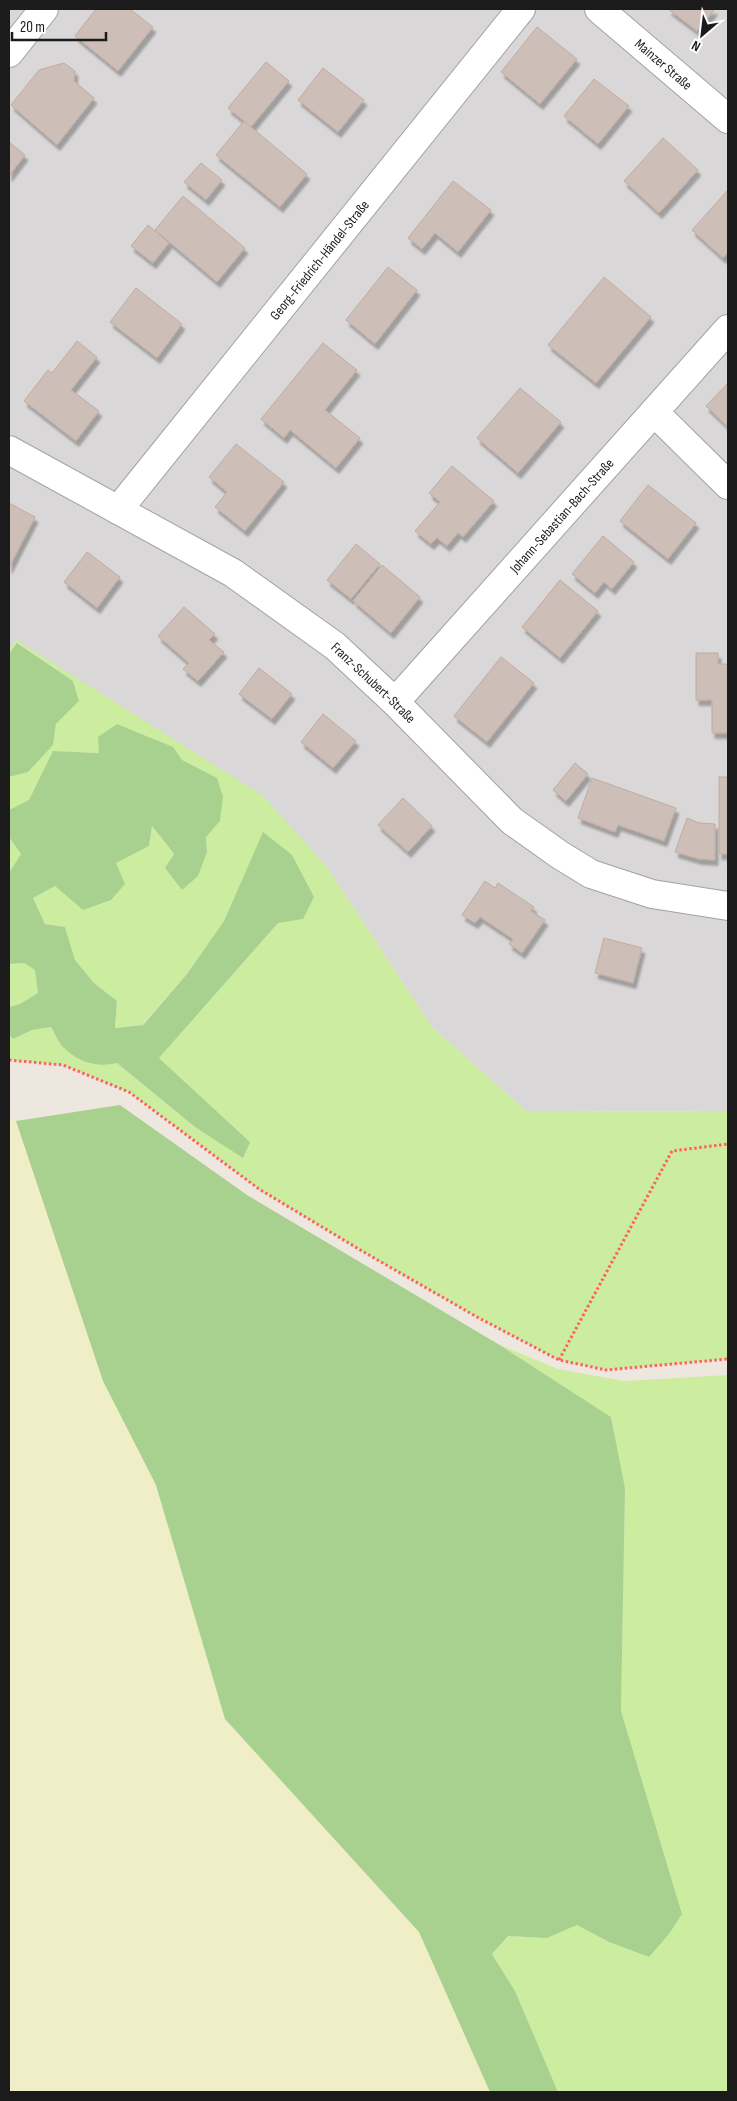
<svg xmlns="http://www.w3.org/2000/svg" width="737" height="2101" font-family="'Sofia Sans Condensed',sans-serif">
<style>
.residential{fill:#d9d7d7}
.farmland{fill:#efeec7}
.grass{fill:#cced9f}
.forest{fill:#a8d18f}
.building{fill:#cdbfb8;stroke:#c0aba0;filter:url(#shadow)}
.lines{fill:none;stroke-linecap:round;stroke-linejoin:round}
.street-casing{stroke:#a2a2a2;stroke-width:30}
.path{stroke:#ff615e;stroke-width:3;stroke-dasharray:2.5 2.5;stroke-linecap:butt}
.street{stroke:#fff;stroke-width:28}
.labels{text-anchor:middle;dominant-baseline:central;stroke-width:4;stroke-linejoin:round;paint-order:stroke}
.street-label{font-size:14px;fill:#1b1b1b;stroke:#fff}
</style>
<defs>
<filter id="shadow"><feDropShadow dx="3" dy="5.5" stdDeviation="1" flood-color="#0004"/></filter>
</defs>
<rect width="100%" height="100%" fill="#eee7df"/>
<path class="residential" d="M 9,9 L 728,9 L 728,1111 L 527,1112 L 432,1027 L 327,867 L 17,640 L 9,650 Z"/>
<path class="farmland" d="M 9,1116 L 16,1121 L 103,1381 L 156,1485 L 225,1719 L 419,1932 L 490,2092 L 9,2092 Z"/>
<g class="grass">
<path d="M 17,640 L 263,796 L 327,867 L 432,1027 L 527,1112 L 728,1111 L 728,1359 L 606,1370 L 559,1360 L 477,1317 L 362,1251 L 259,1189 L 129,1092 L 63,1065 L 9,1060 L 9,1035 L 13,1039 L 32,1030 L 51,1027 L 62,1046 L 111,1064 L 117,1063 L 195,1127 L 250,1142 L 159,1058 L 278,923 L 303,919 L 263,833 L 224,921 L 187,974 L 142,1025 L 115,1028 L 117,1001 L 94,983 L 75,960 L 65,927 L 45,924 L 33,898 L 55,886 L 83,910 L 115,863 L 149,846 L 152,826 L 174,855 L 166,869 L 182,890 L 207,852 L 206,837 L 220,821 L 216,778 L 182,760 L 173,747 L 117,724 L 100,753 L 54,751 L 29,800 L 9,810 L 9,777 L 28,772 L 53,745 L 56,724 L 79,701 L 73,681 L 18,643 L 9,654 L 9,650 Z"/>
<path d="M 9,837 L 21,854 L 9,873 Z"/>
<path d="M 24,963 L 36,970 L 38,993 L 20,1004 L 9,1007 L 9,964 Z"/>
<path d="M 498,1344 L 558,1369 L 624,1381 L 728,1375 L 728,2092 L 558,2092 L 515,1991 L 492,1954 L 508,1936 L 547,1938 L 577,1925 L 609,1942 L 649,1957 L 682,1914 L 621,1711 L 625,1488 L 611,1417 Z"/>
</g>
<g class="forest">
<path d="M 17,643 L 73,681 L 79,701 L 56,724 L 53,745 L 28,772 L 9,777 L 9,654 Z"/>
<path d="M 117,724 L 173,747 L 182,760 L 217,778 L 223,797 L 220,821 L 206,837 L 207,852 L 198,876 L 182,890 L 165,868 L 174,854 L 152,826 L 149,846 L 116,863 L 125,884 L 111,900 L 83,910 L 55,886 L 33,898 L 45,924 L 65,927 L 75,960 L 94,983 L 117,1001 L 115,1028 L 143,1025 L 187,974 L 224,921 L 263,832 L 292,855 L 314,897 L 303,919 L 278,923 L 159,1058 L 250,1142 L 243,1158 L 195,1127 L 117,1063 C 97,1068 78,1062 63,1047 C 58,1042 55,1033 51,1027 L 32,1030 L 13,1039 L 9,1035 L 9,1007 L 20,1004 L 38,993 L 35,970 L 24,963 L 9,964 L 9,873 L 21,854 L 9,837 L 9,810 L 29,800 L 53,751 L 99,753 L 98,737 Z"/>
<path d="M 120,1105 L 247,1195 L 498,1344 L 611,1417 L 625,1488 L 621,1711 L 682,1914 L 669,1934 L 649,1957 L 609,1942 L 577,1925 L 547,1938 L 508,1936 L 492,1954 L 515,1991 L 558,2092 L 490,2092 L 419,1932 L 225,1719 L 156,1485 L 103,1381 L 16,1121 Z"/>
</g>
<g class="building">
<path d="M 96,9 L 130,9 L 153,27 L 118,71 L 75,36 Z"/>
<path d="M 668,9 L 715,9 L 697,31 Z"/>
<path d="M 537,27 L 577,59 L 540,104 L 501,72 Z"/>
<path d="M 266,62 L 289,81 L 251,127 L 228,108 Z"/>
<path d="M 64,63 L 75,71 L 74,81 L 94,98 L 57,145 L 11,105 L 39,70 Z"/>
<path d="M 323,68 L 364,100 L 338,132 L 298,100 Z"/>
<path d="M 594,79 L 629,106 L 598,144 L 564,116 Z"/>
<path d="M 244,121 L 307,174 L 280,207 L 216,155 Z"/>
<path d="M 663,138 L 698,170 L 659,213 L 624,181 Z"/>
<path d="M 9,142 L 25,155 L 9,176 Z"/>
<path d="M 201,163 L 222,180 L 206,200 L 184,182 Z"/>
<path d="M 453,181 L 491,210 L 458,252 L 435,233 L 422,249 L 408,238 Z"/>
<path d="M 727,191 L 728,192 L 728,252 L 723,258 L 692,230 Z"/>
<path d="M 183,196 L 245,248 L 217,282 L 155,230 Z"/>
<path d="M 148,225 L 169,243 L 153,263 L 131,246 Z"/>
<path d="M 388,267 L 417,290 L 375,344 L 346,320 Z"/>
<path d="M 604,277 L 651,317 L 596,383 L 548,345 Z"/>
<path d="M 136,288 L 182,324 L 157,358 L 110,322 Z"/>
<path d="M 77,341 L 97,357 L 71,390 L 99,411 L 76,441 L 24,401 L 48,370 L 52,373 Z"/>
<path d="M 323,343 L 357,370 L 325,410 L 360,438 L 336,468 L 290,430 L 284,438 L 261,419 Z"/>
<path d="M 728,383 L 728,427 L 706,406 Z"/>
<path d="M 520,388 L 561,422 L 518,473 L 477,438 Z"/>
<path d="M 236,444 L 284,482 L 245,531 L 215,507 L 227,492 L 209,477 Z"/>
<path d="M 452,466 L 494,501 L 463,537 L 458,533 L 447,546 L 437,538 L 431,544 L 415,531 L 440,502 L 429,493 Z"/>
<path d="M 648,485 L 696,523 L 668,559 L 620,521 Z"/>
<path d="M 9,503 L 35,517 L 9,568 Z"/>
<path d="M 603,536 L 634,562 L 612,589 L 604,582 L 595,593 L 572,574 Z"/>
<path d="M 356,544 L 380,564 L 351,599 L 327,580 Z"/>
<path d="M 87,552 L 120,577 L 97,608 L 64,582 Z"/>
<path d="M 382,565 L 420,597 L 391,633 L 353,601 Z"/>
<path d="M 560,580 L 598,611 L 560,658 L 522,627 Z"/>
<path d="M 184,607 L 215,634 L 209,640 L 224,652 L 198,681 L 183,669 L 189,663 L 158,636 Z"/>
<path d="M 696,653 L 718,653 L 718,664 L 728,664 L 728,733 L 712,733 L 712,700 L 696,700 Z"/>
<path d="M 501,657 L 534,683 L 487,742 L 454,716 Z"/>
<path d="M 259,668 L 292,694 L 272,719 L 239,694 Z"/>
<path d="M 323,714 L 356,741 L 333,768 L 301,742 Z"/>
<path d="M 575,763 L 588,774 L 566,801 L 553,790 Z"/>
<rect x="719" y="777" width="9" height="77"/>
<path d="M 592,778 L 676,808 L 664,841 L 618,825 L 615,832 L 578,818 Z"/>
<path d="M 403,798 L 432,826 L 408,852 L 378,825 Z"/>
<path d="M 687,818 L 699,823 L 715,824 L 715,860 L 699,859 L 675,852 Z"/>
<path d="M 485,881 L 495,888 L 498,883 L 534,907 L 531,911 L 545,920 L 522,953 L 509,944 L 513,939 L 480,917 L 475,923 L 462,915 Z"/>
<path d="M 604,938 L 642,948 L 633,983 L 595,973 Z"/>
</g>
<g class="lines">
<g class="street-casing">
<g id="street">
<path id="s1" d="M 599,9 L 728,119"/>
<path d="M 9,53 L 44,9"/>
<path d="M 654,412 L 728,485"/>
<path id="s2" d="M 9,450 L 233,573 L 335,646 L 395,702 L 512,821 L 560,855 L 591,874 L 652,894 L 728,906"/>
<path id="s3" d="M 118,510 L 521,9"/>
<path id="s4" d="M 395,702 L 728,329"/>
</g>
</g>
<g class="path">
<path d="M 9,1060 L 63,1065 L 129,1092 L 259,1189 L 362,1251 L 477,1317 L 559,1360 L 606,1370 L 728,1359"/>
<path d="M 559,1360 L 672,1151 L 728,1144"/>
</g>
<use href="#street" class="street"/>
</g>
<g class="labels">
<g class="street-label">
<text stroke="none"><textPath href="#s1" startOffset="85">Mainzer Straße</textPath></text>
<text stroke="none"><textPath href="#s3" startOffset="321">Georg-Friedrich-Händel-Straße</textPath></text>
<text stroke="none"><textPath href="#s4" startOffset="250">Johann-Sebastian-Bach-Straße</textPath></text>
<text stroke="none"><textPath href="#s2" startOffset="434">Franz-Schubert-Straße</textPath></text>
</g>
</g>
<rect width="737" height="2101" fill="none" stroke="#1b1b1b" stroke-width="20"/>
<g transform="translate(702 35) rotate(208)" stroke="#ffffff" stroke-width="4" paint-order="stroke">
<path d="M0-4L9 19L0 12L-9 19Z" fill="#1b1b1b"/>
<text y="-8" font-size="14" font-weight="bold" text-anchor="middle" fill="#1b1b1b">N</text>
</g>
<path d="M12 32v8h94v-8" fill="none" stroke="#1b1b1b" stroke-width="2.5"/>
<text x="20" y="32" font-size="15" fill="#1b1b1b" stroke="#ffffff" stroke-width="4" paint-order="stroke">20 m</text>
</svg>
